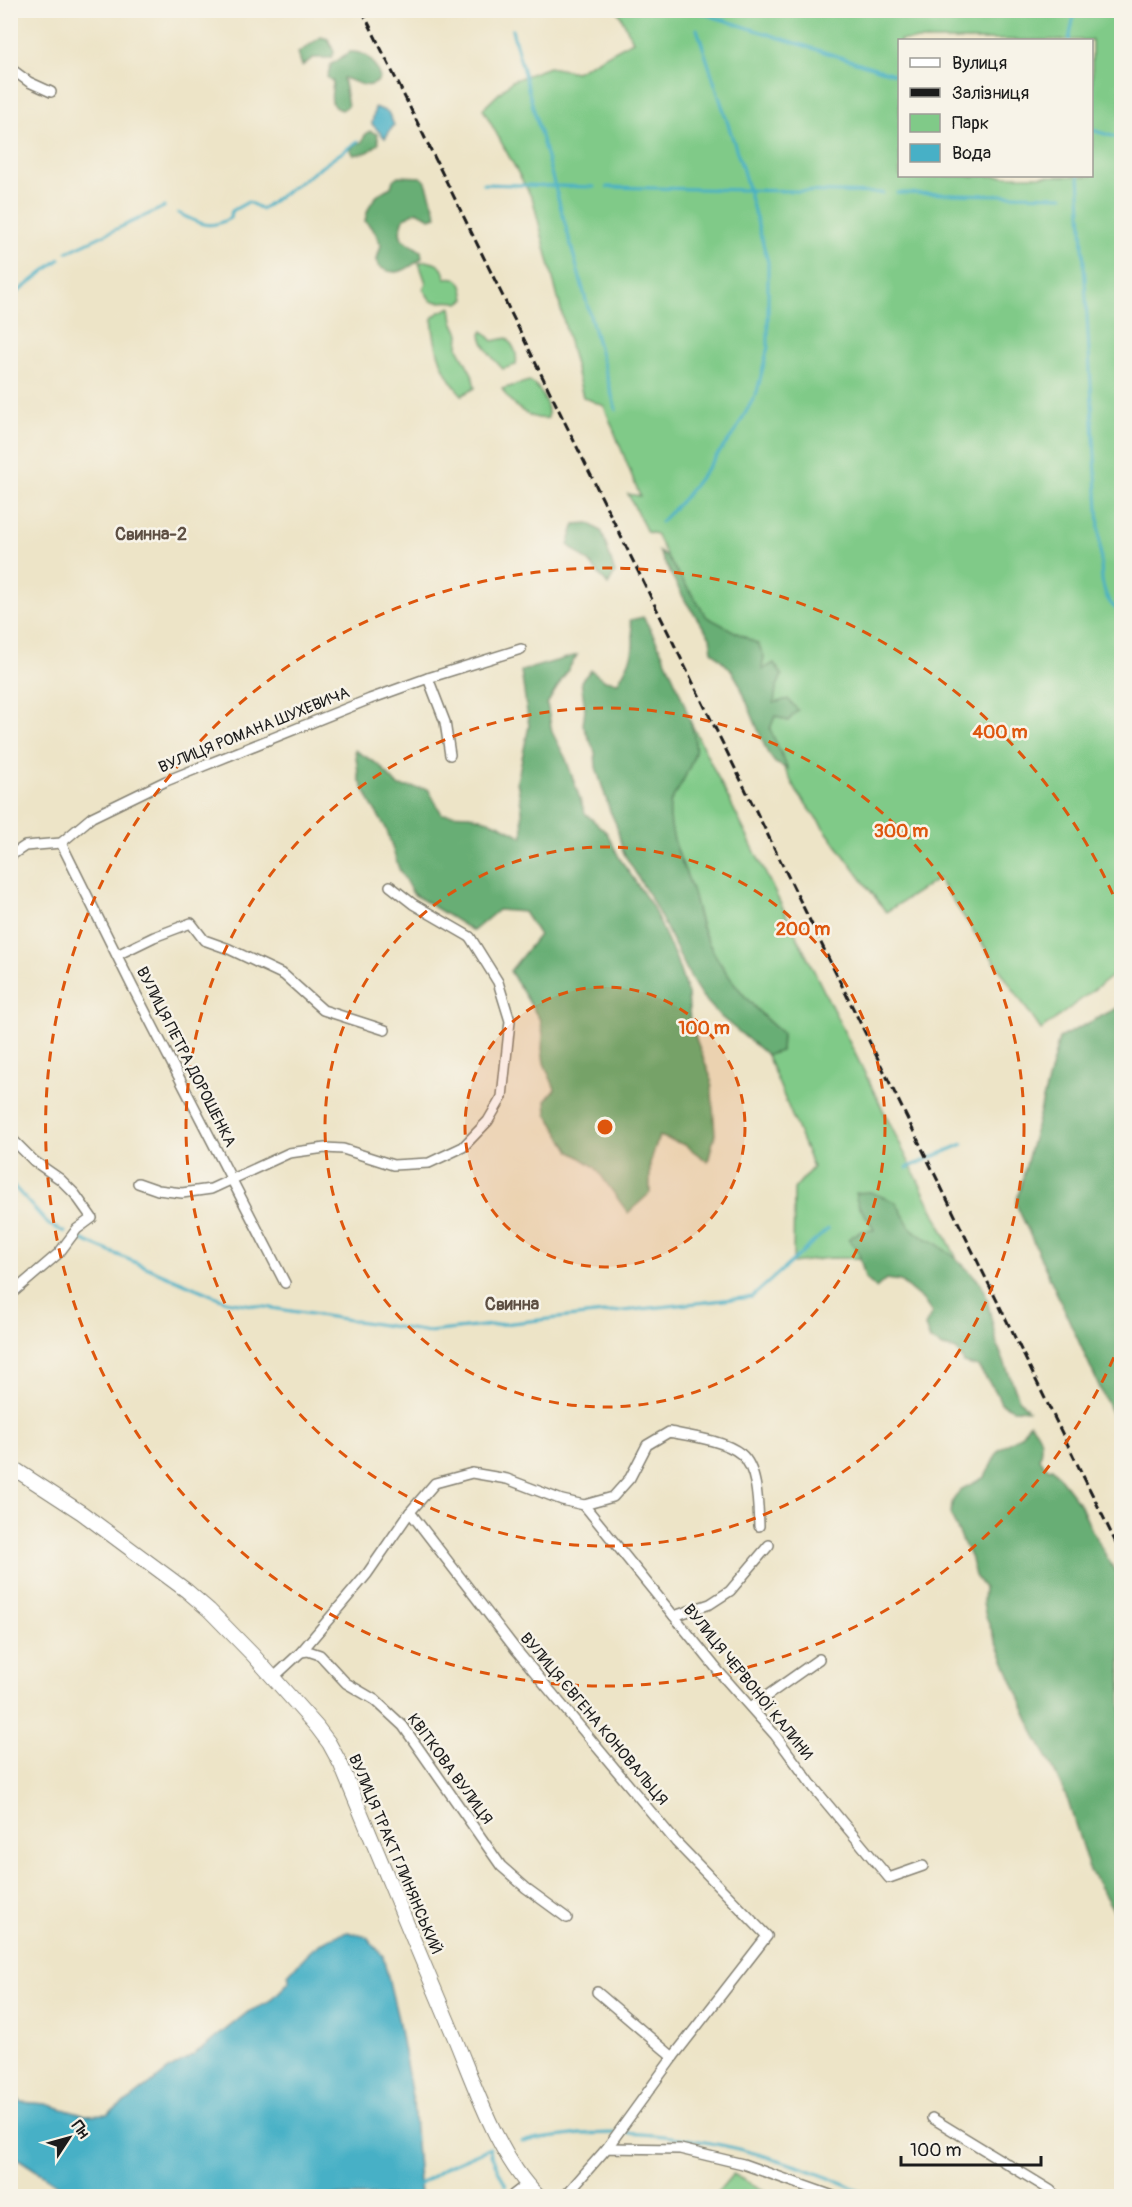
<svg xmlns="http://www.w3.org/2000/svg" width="1132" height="2207" font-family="Pangolin,sans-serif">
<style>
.green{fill:#80ca88;stroke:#4e7352;stroke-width:1.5;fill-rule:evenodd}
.forest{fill:#68ae74;stroke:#426548;stroke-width:1.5}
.water{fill:#47b0c6;stroke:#326671;stroke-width:1.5}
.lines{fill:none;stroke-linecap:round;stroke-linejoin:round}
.stream{stroke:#47b0c6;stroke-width:3}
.street-casing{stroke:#848072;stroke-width:12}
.secondary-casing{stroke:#848072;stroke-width:15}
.primary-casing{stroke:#848072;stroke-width:16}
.street{stroke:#fff;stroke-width:9}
.secondary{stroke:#fff;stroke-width:12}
.primary{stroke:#fff;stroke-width:14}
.rail{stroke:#1c1c1c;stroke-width:3;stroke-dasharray:9 4.5;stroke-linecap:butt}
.ring{fill:none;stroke:#de560d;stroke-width:3;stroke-dasharray:10 8}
.labels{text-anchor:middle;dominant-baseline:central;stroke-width:5;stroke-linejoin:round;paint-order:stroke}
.street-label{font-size:16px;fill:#1c1c1c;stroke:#f7f3e8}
.neighbourhood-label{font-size:18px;font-weight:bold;fill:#5d4f43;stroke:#f7f3e8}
.centre{fill:#de560d;stroke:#f7f3e8;stroke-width:3}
.ring-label{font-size:18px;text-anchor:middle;font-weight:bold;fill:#de560d;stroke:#f7f3e8;stroke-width:5;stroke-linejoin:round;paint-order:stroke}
</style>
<rect width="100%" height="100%" fill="#f7f3e8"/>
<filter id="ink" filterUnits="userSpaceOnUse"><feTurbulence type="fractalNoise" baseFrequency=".0167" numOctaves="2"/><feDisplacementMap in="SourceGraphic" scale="12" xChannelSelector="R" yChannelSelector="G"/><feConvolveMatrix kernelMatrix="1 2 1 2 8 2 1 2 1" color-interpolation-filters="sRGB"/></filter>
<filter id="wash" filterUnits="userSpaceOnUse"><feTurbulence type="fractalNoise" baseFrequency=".008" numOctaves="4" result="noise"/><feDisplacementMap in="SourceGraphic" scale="24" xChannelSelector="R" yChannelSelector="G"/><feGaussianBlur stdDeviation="1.35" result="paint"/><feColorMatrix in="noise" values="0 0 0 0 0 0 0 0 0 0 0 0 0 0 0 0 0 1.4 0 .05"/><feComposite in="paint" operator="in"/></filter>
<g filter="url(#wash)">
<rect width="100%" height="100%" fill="#ede4c7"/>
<g class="green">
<path d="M 618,11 L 1121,11 L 1121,969 L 1041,1030 L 938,879 L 886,912 L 797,792 L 757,717 L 754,674 L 691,605 L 656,534 L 647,532 L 628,494 L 640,496 L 604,406 L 583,397 L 533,200 L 483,109 L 512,81 L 549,67 L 576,72 L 633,41 ZM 900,40 L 1092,40 L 1092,176 L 900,176 Z"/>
<path d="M 426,261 C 437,263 444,266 445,278 C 461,275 463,286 465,299 L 459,303 C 449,300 441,303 431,301 L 423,289 L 426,283 L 419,263 Z"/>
<path d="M 451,307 L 453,321 L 459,334 L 458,348 L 472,374 L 475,388 L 462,395 C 442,375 434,346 432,318 L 438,313 Z"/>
<path d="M 483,331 L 493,341 L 507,338 C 514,347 518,353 516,365 L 503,369 C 494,360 482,346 481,334 Z"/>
<path d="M 529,381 C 541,387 549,405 548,418 C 531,422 510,404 502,389 Z"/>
<path d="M 690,721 L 957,1259 L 829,1258 L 793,1263 L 794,1189 L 813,1167 L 767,1055 L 781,1051 L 782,1033 C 752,1009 714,963 702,927 C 697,912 695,897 689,882 C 682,863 664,823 670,803 C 671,797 677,792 679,787 C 692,760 697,751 690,721 Z"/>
<path d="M 733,2174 L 775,2196 L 714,2196 Z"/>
</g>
<g class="forest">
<path d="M 321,37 L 328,39 L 334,52 L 331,58 L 313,58 L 302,66 L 298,53 Z"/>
<path d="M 350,52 C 368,51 375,63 380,78 C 371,93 356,81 343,78 L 348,106 L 342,110 C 327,106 332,94 333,82 L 327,77 L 331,64 C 339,61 343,55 350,52 Z"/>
<path d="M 370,131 L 377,134 L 379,143 L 368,152 L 354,155 L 350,150 L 355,144 L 362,142 L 365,135 Z"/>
<path d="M 398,176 L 421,177 L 426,182 L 437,216 L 430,218 L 417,211 L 404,218 L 400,232 L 402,239 L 421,251 L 422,258 C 407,270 396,278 378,266 L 377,259 L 381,245 L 375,232 L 365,221 C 368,204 375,194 391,187 L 393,180 Z"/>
<path d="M 589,523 L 602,532 L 615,573 L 608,585 L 590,563 L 568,545 L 575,524 Z"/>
<path d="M 659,552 L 667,557 L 707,617 L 758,644 L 764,656 L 762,670 L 774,663 L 782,675 L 776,689 L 774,703 L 788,699 L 798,710 L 788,721 L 775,716 L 770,729 L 788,769 L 775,763 L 767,752 L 739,683 L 732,671 L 712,651 L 710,637 L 686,602 Z"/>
<path d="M 643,617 C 657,638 700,729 695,752 C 692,764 684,779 678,790 C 675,795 670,799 670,805 C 668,834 681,859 690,884 C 696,898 697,914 702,928 C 716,965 752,1009 782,1033 L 781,1051 L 767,1055 L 721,1017 L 701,995 L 693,982 L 653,902 L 623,852 L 616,824 L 610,811 L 596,767 L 595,752 L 583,725 L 585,709 L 581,681 L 591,670 L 604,680 L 618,682 C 633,657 637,648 630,620 Z"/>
<path d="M 577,655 L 547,704 L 552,732 L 566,759 L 585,813 L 607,833 L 620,859 L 652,906 L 676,959 L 688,995 L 690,1023 L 711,1078 L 715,1134 L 708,1162 L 685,1145 L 659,1136 L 650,1163 L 650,1193 L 628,1213 L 595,1167 L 570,1151 L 547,1114 L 546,1100 L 555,1089 L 544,1063 L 542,1049 L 543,1034 L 540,1020 L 510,971 L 539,935 L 524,912 L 498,910 L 473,931 L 413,894 L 399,869 L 386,828 L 371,804 L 359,779 L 355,750 L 379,765 L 398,786 L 428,789 L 442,814 L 470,815 L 498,824 L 523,837 L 522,810 L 517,781 L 529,726 L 521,671 Z"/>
<path d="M 1121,1006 L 1121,1434 L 1016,1204 L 1059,1038 Z"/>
<path d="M 870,1192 L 896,1202 L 910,1227 L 921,1236 L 934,1242 L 957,1259 L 977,1279 L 985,1291 L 997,1344 L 1019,1399 L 1028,1410 L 1013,1409 L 1001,1403 L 995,1390 L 978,1367 L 964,1363 L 957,1350 L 943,1347 L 930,1340 L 925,1326 L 932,1313 L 923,1300 L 900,1281 L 886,1279 L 876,1288 L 865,1278 L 858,1250 L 848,1239 L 861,1231 L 874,1230 C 867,1213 858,1212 855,1193 Z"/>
<path d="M 1030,1423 C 1042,1435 1043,1444 1039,1459 L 1049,1469 L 1052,1468 L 1080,1504 L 1092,1531 L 1121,1582 L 1121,1923 L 1089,1869 L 1068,1801 L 1051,1764 L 1037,1739 L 986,1617 L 983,1602 L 984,1588 L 975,1576 L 971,1559 L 951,1516 L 952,1502 L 960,1490 L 985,1477 L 998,1451 L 1021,1435 Z"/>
</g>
<g class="water">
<path d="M 375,107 L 388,112 L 394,125 L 385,138 L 372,124 Z"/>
<path d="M 348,1932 L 367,1937 L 383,1956 L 398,2019 L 413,2102 L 420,2196 L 75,2196 L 11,2154 L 11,2094 L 22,2102 L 46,2104 L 83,2115 L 107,2114 L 131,2099 L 170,2069 L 194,2055 L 248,2012 L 269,2002 L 290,1981 L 288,1975 C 309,1951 318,1940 348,1932 Z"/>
</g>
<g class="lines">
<g class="stream">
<path d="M 692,10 L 900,76"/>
<path d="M 512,30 L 616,410"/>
<path d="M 1069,40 L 1075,10"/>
<path d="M 1092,130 L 1122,139"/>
<path d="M 1079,176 L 1102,580 C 1105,594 1108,606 1122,612"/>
<path d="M 483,184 L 594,187"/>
<path d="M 607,187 L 883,193"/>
<path d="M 897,193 L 1063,196"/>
<path d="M 178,213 C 199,223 208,231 230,218 L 232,211 L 248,202 L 262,209 L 358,141"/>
<path d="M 67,252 L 164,207"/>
<path d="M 10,298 L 60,259"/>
<path d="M 661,522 L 685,497 L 735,432 L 757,392 L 768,347 L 768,262 L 742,167 L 697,29"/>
<path d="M 907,1168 L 963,1144"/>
<path d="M 10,1182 L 49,1225 L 65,1232"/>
<path d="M 78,1238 L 226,1301 L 429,1332 L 752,1297 L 828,1229"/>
<path d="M 622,2133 C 709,2136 794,2160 872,2196"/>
<path d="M 522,2141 L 581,2134 L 615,2133"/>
<path d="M 417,2186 L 446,2167 L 490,2148 L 491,2155 L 506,2186"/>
</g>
</g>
</g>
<g filter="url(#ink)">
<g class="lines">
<g class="street-casing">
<g id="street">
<path d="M 10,68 L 29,82 L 51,92"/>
<path d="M 428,678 L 445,722 L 450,755"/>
<path d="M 61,843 L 132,986 L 285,1283"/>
<path d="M 10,856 L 25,846 L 61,843 L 92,817 L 166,781 L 370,699 L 428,678 L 521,649"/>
<path d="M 117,955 L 154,937 L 191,923 L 204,940 L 229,949 L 284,975 L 323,1010 L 385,1030"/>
<path d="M 10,1137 L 34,1161 L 60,1179 L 75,1194 L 92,1218 L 77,1229 L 59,1253 L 10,1295"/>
<path d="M 138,1183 L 158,1190 L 182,1193 L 211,1189 L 289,1153 L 325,1148 L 343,1149 L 393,1165 L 429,1163 L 463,1147 L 488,1121 L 502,1097 L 510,1021 L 498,982 L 470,937 L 413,904 L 390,886"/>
<path d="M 584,1505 L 720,1673 L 775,1735 L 814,1788 L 889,1878 L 923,1866"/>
<path d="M 410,1512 L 517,1651 L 676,1842 L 767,1936 L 673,2057 L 607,2148"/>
<path d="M 674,1616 L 710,1604 L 730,1591 L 769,1545"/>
<path d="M 301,1652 L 308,1651 L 320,1655 L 346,1683 L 375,1700 L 403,1726 L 501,1866 L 526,1888 L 567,1918"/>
<path d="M 273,1678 L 301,1652 L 367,1574 L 410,1512 L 435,1483 L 472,1473 L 507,1479 L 562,1500 L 584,1505 L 613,1497 L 630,1478 L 647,1445 L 669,1432 C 689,1436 724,1440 741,1454 C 758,1468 758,1505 759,1526"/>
<path d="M 751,1707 L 819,1659"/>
<path d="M 597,1992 L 673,2057"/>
<path d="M 932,2118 L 1050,2190 L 1056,2196"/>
<path d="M 565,2196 L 607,2148 L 680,2149 L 743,2164 L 833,2196"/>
</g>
</g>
<g class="secondary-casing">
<path id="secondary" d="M 514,2196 L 527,2186"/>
</g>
<g class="primary-casing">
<path id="primary" d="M 10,1466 L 82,1513 L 187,1591 L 209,1610 L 253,1655 L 317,1727 L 329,1743 L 341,1765 C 378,1855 416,1946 454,2036 C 474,2084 500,2161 538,2196"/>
</g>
<use href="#street" class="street"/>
<use href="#secondary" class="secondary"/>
<use href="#primary" class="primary"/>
<path class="rail" d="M 362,10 L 1122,1555"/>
</g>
</g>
<circle cx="605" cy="1127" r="140" fill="#de560d" fill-opacity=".12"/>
<g class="ring">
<circle cx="605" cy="1127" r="140"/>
<circle cx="605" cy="1127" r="280"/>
<circle cx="605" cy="1127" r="419"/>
<path d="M1121 1341A559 559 0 1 1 1121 913"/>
</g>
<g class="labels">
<g class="street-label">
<text transform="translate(254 730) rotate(-22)">ВУЛИЦЯ РОМАНА ШУХЕВИЧА</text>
<text transform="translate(186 1057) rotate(63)">ВУЛИЦЯ ПЕТРА ДОРОШЕНКА</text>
<text transform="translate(748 1682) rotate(51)">ВУЛИЦЯ ЧЕРВОНОЇ КАЛИНИ</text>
<text transform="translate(594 1719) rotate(50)">ВУЛИЦЯ ЄВГЕНА КОНОВАЛЬЦЯ</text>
<text transform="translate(450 1769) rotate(54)">КВІТКОВА ВУЛИЦЯ</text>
<text transform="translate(395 1854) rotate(67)">ВУЛИЦЯ ТРАКТ ГЛИНЯНСЬКИЙ</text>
</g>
<g class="neighbourhood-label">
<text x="151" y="534">Свинна-2</text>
<text x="512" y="1304">Свинна</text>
</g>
</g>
<circle cx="605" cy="1127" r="9" class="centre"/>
<g class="ring-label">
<text x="1000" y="738">400 m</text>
<text x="901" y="837">300 m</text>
<text x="803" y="935">200 m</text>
<text x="704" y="1034">100 m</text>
</g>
<rect width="1132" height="2207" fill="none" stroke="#f7f3e8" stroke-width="36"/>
<rect x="898" y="39" width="195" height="138" fill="#f7f3e8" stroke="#9f9d96" stroke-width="1.5"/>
<rect x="910" y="58" width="30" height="9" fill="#ffffff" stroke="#9f9d96" stroke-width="1.5"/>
<text x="952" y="69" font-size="18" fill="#1c1c1c">Вулиця</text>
<rect x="910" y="88" width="30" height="9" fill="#1c1c1c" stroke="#9f9d96" stroke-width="1.5"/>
<text x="952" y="99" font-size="18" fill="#1c1c1c">Залізниця</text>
<rect x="910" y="114" width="30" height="18" fill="#80ca88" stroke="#9f9d96" stroke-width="1.5"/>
<text x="952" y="129" font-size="18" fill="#1c1c1c">Парк</text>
<rect x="910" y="144" width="30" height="18" fill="#47b0c6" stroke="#9f9d96" stroke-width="1.5"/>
<text x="952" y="159" font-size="18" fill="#1c1c1c">Вода</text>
<g transform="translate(69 2138) rotate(54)" stroke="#f7f3e8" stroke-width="4.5" paint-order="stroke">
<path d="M0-4.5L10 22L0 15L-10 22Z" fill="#1c1c1c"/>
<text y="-9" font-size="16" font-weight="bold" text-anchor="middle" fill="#1c1c1c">Пн</text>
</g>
<path d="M901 2156v9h140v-9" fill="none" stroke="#1c1c1c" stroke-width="3"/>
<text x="910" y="2156" font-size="18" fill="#1c1c1c" stroke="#f7f3e8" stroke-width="4.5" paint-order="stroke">100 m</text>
</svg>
